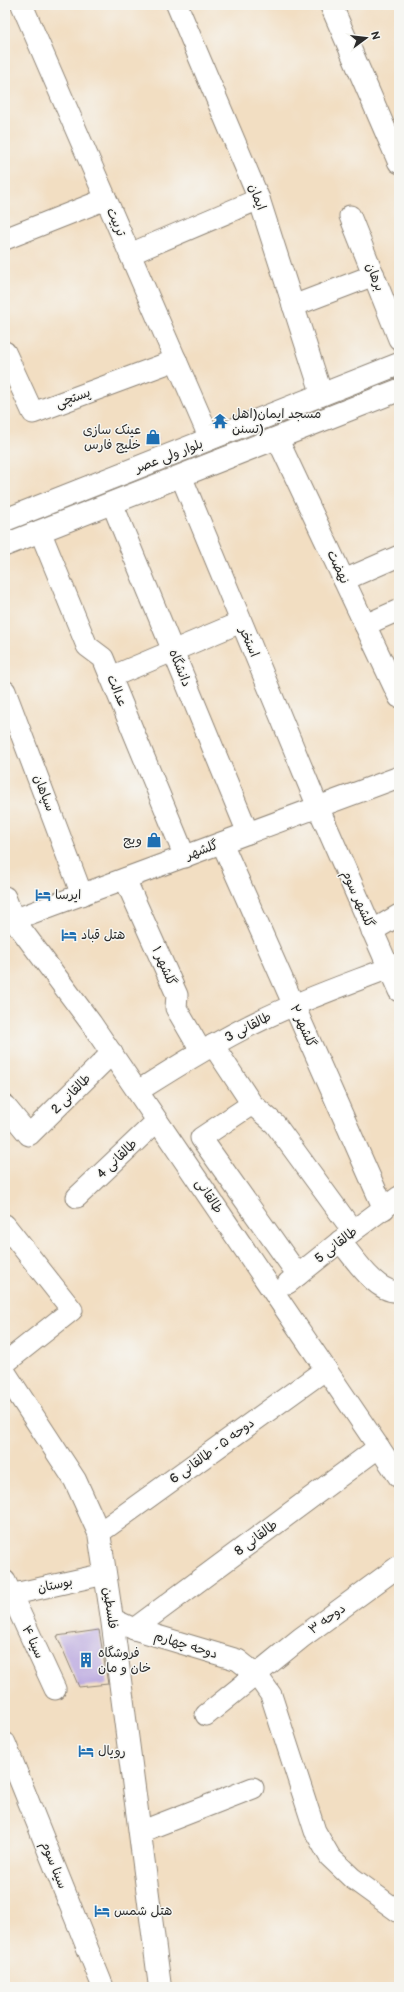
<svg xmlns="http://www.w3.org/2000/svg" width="404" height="1992" font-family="'Balsamiq Sans','Playpen Sans Arabic',sans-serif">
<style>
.building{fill:#b8a5df}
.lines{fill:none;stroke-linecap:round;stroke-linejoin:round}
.minor-casing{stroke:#8e8476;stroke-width:23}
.major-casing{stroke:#8e8476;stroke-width:24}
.minor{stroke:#fff;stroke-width:21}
.major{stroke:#fff;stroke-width:22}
.labels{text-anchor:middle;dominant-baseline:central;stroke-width:3;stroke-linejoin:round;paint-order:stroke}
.street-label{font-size:13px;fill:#2b2b2b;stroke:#f6f6f2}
.poi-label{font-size:13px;fill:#2b2b2b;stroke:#f6f6f2;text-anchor:start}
</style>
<rect width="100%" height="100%" fill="#f6f6f2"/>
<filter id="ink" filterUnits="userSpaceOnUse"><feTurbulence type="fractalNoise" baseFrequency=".025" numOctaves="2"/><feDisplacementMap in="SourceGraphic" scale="8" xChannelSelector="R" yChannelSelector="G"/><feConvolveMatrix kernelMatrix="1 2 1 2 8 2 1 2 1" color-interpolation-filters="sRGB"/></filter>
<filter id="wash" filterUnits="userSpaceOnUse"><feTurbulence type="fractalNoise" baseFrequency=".012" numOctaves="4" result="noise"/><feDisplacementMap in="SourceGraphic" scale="16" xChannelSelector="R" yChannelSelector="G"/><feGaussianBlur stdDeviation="0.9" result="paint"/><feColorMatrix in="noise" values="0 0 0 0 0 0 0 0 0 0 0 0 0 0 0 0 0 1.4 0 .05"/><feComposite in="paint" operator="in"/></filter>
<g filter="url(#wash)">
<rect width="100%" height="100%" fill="#f2dec2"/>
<g id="blocks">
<g class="building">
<path d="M 155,431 L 159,440 L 151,444 L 147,435 Z"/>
<path d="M 99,1630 L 108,1684 L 79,1687 L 57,1636 Z"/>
</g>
</g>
</g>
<g filter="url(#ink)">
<use href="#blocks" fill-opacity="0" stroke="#8e8476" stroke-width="1"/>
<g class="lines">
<g class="minor-casing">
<g id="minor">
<path d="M 22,5 L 210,439"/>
<path d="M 177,5 L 259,199 L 322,395"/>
<path d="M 350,216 L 399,339"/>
<path d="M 5,239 L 106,199"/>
<path d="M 130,254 L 259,199"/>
<path d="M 293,306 L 374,275"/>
<path d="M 5,352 L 33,413 L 176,360"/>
<path d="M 277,438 L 399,697"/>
<path d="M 181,476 L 318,807 L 399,991"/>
<path d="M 112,503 L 248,833"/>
<path d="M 40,531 L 87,646 L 103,658 L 185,857"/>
<path d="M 344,580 L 399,556"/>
<path d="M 365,625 L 399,610"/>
<path d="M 111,677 L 241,622"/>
<path d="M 5,691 L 82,895"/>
<path d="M 222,843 L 384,1209"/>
<path d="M 125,879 L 177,995 L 176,1008 L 201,1051"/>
<path d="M 5,897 L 14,920 L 91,1023 L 399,1477"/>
<path d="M 5,923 L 399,777"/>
<path d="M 372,931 L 399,915"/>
<path d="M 213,1045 L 252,1104 L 275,1124 L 353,1231"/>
<path d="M 138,1091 C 177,1066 217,1041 259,1021 C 301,1000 345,985 389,968"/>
<path d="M 252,1104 L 201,1138 L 298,1275"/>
<path d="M 5,1106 L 29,1135 L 112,1053"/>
<path d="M 77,1197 L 157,1121"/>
<path d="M 5,1225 L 72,1310 L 5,1363"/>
<path d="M 340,1241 C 353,1256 377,1295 399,1291"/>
<path d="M 288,1283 L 353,1231 L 399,1197"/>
<path d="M 99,1533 L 326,1369"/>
<path d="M 5,1581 L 55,1689"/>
<path d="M 5,1596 L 105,1574"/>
<path d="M 112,1619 L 134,1629 L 238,1660 L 257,1675 L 271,1695 L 315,1831 L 330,1857 L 352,1878 L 399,1912"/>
<path d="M 134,1629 L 379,1447"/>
<path d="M 206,1715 L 301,1638 L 399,1566"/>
<path d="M 5,1743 L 103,1987"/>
<path d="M 140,1832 L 253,1788"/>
</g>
</g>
<g class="major-casing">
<g id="major">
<path d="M 331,5 L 399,162"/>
<path d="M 5,520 L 399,364"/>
<path d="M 5,545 L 399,390"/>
<path d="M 5,1373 L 75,1480 L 99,1533 L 112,1619 L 160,1987"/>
</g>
</g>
<use href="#minor" class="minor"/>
<use href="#major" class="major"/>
</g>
</g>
<defs>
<g id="temple-bare" transform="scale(1.2)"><path d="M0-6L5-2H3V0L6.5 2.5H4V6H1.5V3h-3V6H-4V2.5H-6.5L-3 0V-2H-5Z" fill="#1f6fb2" stroke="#f6f6f2" stroke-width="2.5" paint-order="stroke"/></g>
<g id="shop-bare" transform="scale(1.2)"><path d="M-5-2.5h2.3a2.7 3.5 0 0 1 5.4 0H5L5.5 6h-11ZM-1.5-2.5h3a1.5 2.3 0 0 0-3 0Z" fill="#1f6fb2" stroke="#f6f6f2" stroke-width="2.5" paint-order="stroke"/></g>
<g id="hotel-bare" transform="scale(1.2)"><path d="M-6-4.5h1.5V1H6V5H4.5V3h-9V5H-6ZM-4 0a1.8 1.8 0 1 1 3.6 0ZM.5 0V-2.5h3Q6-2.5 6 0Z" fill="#1f6fb2" stroke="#f6f6f2" stroke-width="2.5" paint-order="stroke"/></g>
<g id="building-bare" transform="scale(1.2)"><path d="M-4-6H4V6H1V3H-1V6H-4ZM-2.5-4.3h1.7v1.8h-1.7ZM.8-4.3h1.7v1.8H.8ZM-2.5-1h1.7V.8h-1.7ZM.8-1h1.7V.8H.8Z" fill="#1f6fb2" stroke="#f6f6f2" stroke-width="2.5" paint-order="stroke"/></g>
</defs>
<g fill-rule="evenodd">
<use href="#temple-bare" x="220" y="421"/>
<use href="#shop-bare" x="153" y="437"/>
<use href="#shop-bare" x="154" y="840"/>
<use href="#hotel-bare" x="43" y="895"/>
<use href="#hotel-bare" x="69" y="935"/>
<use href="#building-bare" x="86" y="1660"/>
<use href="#hotel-bare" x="86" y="1751"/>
<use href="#hotel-bare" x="102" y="1911"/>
</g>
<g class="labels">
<g class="street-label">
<text transform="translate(257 197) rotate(69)">ایمان</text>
<text transform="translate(116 222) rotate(67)">تربیت</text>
<text transform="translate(375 277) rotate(68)">برهان</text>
<text transform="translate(73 398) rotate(-20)">پستچی</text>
<text transform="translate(169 456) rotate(-21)">بلوار ولی عصر</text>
<text transform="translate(338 567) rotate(65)">نهضت</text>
<text transform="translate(249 642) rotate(67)">استخر</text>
<text transform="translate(180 668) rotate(68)">دانشگاه</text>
<text transform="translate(117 691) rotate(68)">عدالت</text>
<text transform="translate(44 793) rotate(69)">سپاهان</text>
<text transform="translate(202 850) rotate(-20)">گلشهر</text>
<text transform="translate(358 899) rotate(66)">گلشهر سوم</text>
<text transform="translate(164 966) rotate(66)">گلشهر ۱</text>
<text transform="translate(303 1026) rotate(66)">گلشهر ۲</text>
<text transform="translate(248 1027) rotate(-27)">طالقانی 3</text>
<text transform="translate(71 1094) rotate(-45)">طالقانی 2</text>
<text transform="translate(117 1159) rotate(-44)">طالقانی 4</text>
<text transform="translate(209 1196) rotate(56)">طالقانی</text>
<text transform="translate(336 1245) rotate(-38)">طالقانی 5</text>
<text transform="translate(212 1451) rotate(-36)">دوحه ۵ - طالقانی 6</text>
<text transform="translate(256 1538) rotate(-37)">طالقانی 8</text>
<text transform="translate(55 1585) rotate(-12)">بوستان</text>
<text transform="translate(110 1608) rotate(82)">فلسطین</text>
<text transform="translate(327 1619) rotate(-36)">دوحه ۳</text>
<text transform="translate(33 1642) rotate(65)">سینا ۴</text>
<text transform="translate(186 1645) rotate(17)">دوحه چهارم</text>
<text transform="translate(54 1865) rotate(68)">سینا سوم</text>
</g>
<g class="poi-label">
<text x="232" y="414">مسجد ایمان(اهل<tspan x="232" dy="15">تسنن)</tspan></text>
<text x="141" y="430" text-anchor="end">عینک سازی<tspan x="141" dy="15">خلیج فارس</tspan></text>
<text x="142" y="840" text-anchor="end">ویچ</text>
<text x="55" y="895">ایرسا</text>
<text x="81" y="935">هتل قباد</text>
<text x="98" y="1653">فروشگاه<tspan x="98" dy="15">خان و مان</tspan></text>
<text x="98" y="1751">رویال</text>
<text x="114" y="1911">هتل شمس</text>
</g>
</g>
<rect width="404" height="1992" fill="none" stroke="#f6f6f2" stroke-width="20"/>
<g transform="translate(366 38) rotate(75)" stroke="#f6f6f2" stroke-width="3" paint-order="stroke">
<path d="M0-3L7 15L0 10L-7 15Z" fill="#2b2b2b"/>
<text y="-6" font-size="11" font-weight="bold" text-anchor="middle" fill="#2b2b2b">N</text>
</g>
</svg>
